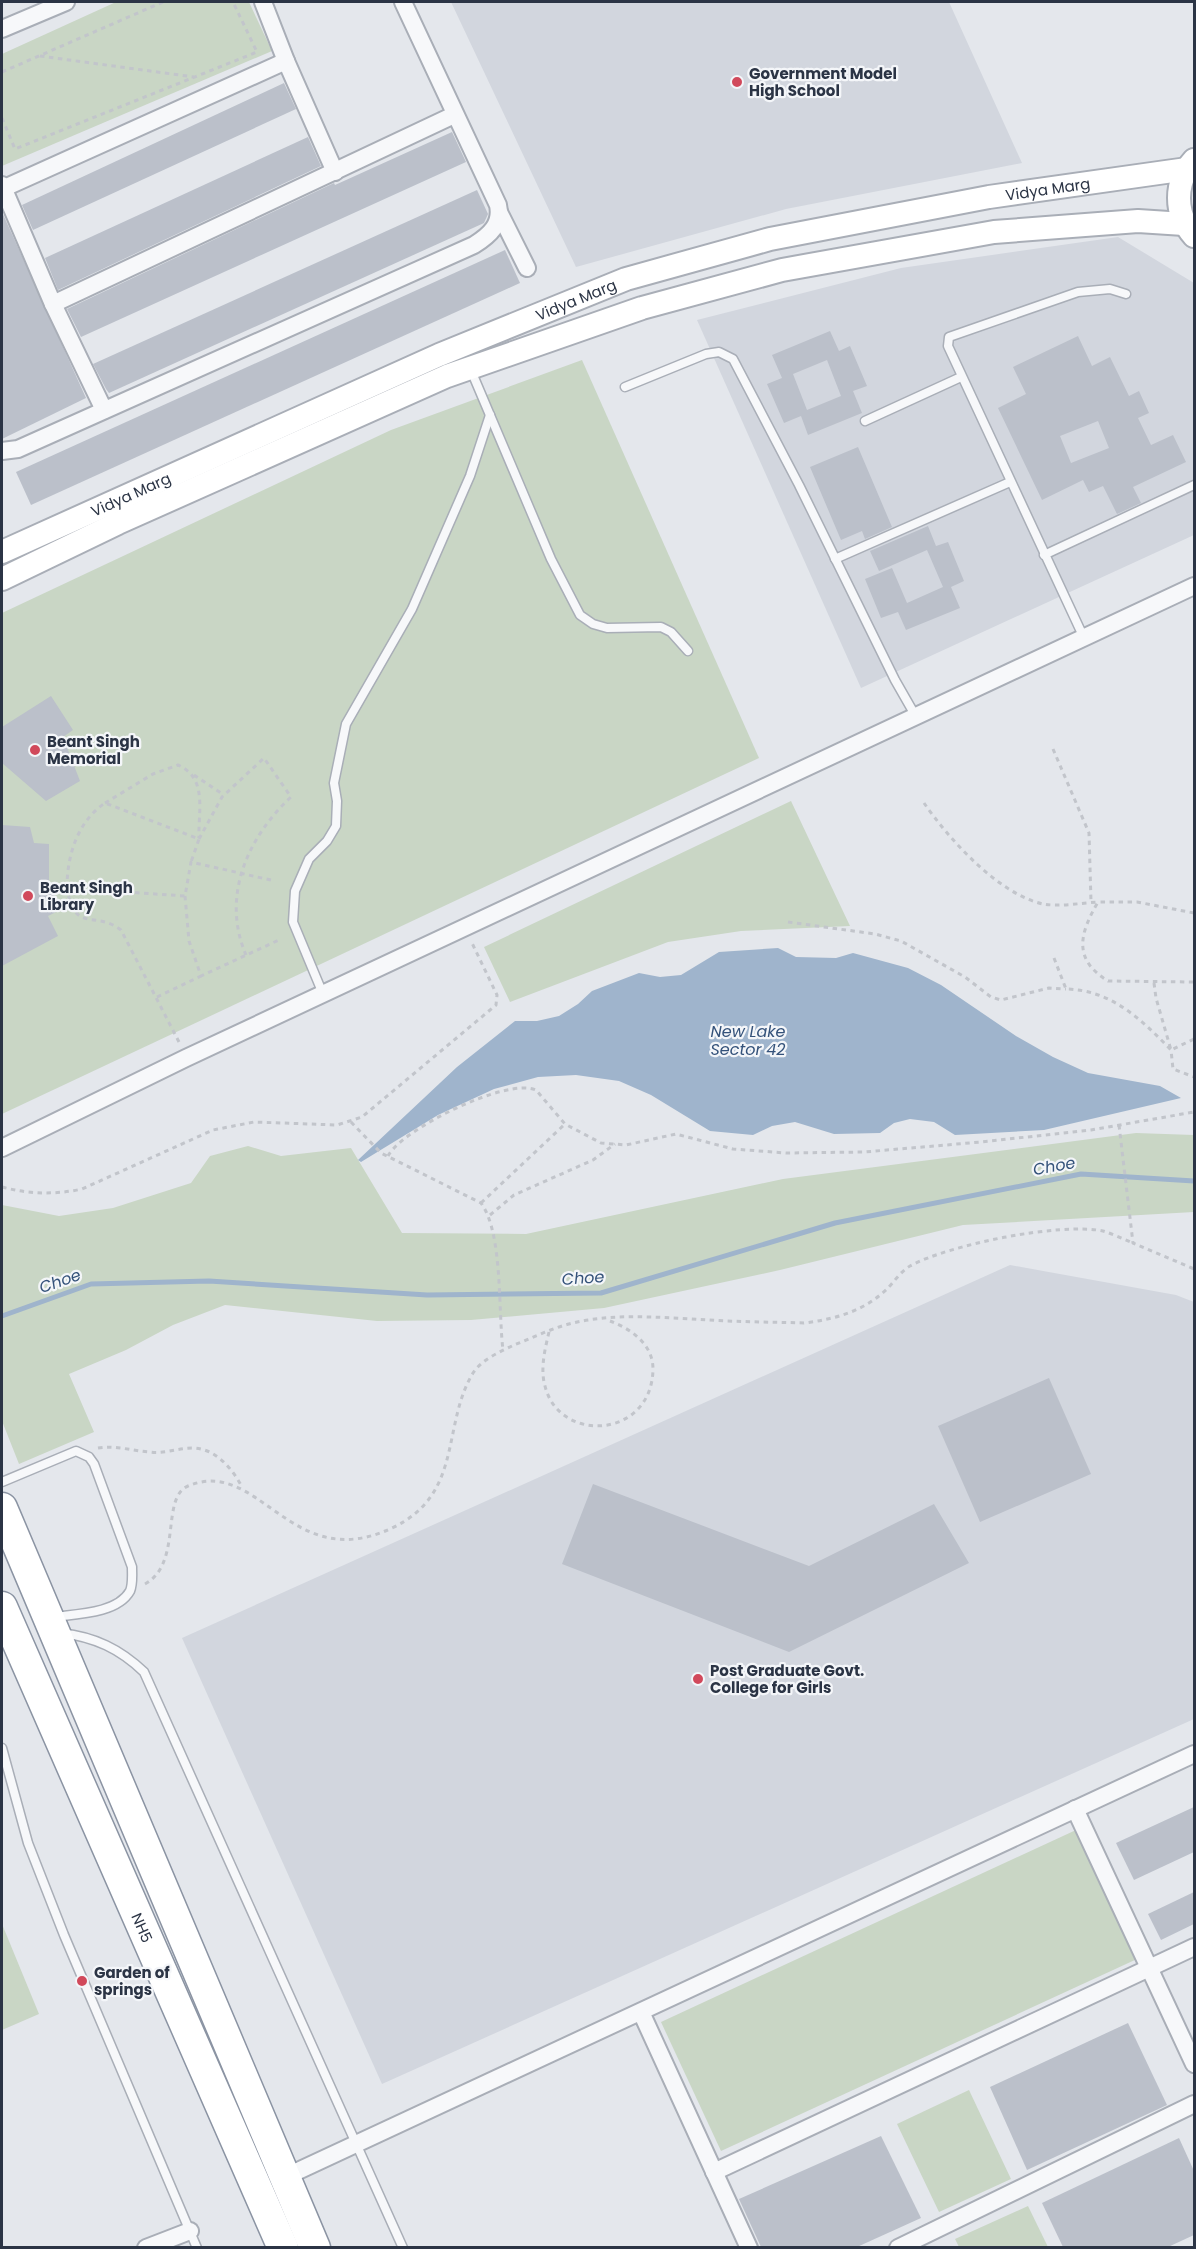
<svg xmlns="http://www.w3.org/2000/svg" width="1196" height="2249" font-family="Poppins,sans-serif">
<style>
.built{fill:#d2d6de}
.green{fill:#c9d6c5}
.water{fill:#9fb4cc}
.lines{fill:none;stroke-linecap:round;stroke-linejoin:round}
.stream{stroke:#9fb4cc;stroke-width:5}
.building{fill:#bbc0ca;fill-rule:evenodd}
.lane-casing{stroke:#a9aeb7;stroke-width:11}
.street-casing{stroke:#a9aeb7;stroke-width:20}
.secondary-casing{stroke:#a9aeb7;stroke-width:26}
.highway-casing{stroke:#8b94a3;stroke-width:33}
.path{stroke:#c2c5cb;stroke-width:3;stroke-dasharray:4.5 4.5;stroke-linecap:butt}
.lane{stroke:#f7f8fa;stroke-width:8}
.street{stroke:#f7f8fa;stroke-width:16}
.secondary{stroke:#fff;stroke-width:22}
.highway{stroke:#fff;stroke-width:30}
.poi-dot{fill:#d1495b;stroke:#f4f6f9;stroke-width:2}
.labels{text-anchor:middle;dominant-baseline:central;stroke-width:4.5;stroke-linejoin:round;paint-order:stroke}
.poi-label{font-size:15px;font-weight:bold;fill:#2b3445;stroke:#f4f6f9;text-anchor:start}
.street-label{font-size:15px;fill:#2b3445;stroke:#f4f6f9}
.water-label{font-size:16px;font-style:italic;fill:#34527a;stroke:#f4f6f9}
</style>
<rect width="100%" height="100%" fill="#e4e7ec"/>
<g class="built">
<path d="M 451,2 L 949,2 L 1022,163 L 786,209 L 576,267 Z"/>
<path d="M 1118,237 L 1194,283 L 1194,535 L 861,688 L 697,320 L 901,268 Z"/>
<path d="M 1010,1265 L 1176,1295 L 1194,1302 L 1194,1719 L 382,2084 L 182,1638 Z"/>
</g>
<g class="green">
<path d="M 116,2 L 249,2 L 272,51 L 2,166 L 2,54 Z"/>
<path d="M 582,360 L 759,758 L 2,1114 L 2,613 L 391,430 Z"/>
<path d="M 791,801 L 850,926 L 741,931 L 668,942 L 510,1002 L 484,947 Z"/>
<path d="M 1136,1133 L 1194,1135 L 1194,1212 L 963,1225 L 780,1270 L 604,1308 L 471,1320 L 377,1321 L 225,1305 L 173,1325 L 126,1350 L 69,1374 L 94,1432 L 19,1464 L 2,1421 L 2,1205 L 59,1216 L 113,1208 L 191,1183 L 210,1156 L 248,1146 L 281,1156 L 351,1148 L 402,1233 L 526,1234 L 783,1179 Z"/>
<path d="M 1076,1830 L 1137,1959 L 721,2151 L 661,2022 Z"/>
<path d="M 2,1924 L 39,2014 L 2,2030 Z"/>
<path d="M 969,2090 L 1011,2179 L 939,2212 L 897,2124 Z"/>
<path d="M 1028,2206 L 1048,2247 L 959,2247 L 955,2239 Z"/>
</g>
<path class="water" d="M 778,948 L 796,957 L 836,958 L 853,953 L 908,968 L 941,985 L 1016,1036 L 1053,1057 L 1088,1073 L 1160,1086 L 1181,1098 L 1044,1130 L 955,1135 L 934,1122 L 910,1119 L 894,1123 L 880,1133 L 834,1134 L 795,1122 L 772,1126 L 753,1135 L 710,1131 L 651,1095 L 619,1081 L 576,1075 L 538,1077 L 494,1089 L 438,1115 L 361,1162 L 358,1160 L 457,1067 L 515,1021 L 537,1021 L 559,1016 L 578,1004 L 592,991 L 639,973 L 660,977 L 681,975 L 719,952 Z"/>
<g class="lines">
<path class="stream" d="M 2,1316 L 91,1284 L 209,1281 L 427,1295 L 601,1293 L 835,1223 L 1081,1174 L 1194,1181"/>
</g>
<g class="building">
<path d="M 284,83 L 296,109 L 33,230 L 22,205 Z"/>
<path d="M 452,132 L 466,162 L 81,337 L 67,309 L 334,183 L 335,185 Z"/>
<path d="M 308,137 L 321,166 L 58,290 L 45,258 Z"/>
<path d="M 477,190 L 488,214 L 484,223 L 109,393 L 106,389 L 93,364 Z"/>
<path d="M 2,212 L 86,398 L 2,439 Z"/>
<path d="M 505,250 L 520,283 L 31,505 L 16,472 Z"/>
<path d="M 830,331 L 839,351 L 850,346 L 867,386 L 853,391 L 862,413 L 808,435 L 801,416 L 784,423 L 767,384 L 782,378 L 772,355 ZM 827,360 L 841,396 L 807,410 L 793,374 Z"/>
<path d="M 1078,336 L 1092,366 L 1110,357 L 1129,396 L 1139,391 L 1149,413 L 1138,418 L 1151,445 L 1173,435 L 1186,462 L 1133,487 L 1141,503 L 1117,514 L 1103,486 L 1089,492 L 1083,480 L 1042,500 L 998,408 L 1026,394 L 1013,367 ZM 1098,421 L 1109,448 L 1071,463 L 1060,436 Z"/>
<path d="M 858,447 L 892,527 L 865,539 L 862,531 L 841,540 L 810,467 Z"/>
<path d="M 928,526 L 936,546 L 948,542 L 964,581 L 951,587 L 960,608 L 906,630 L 898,612 L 881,618 L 865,579 L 892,568 L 907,603 L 943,587 L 927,550 L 879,571 L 870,551 Z"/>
<path d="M 51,696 L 73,730 L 63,737 L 80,781 L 46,801 L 2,763 L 2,727 Z"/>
<path d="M 2,825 L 30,827 L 34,843 L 49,844 L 49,881 L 60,910 L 48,916 L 58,936 L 2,966 Z"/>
<path d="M 1049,1378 L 1091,1474 L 980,1522 L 938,1426 Z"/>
<path d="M 593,1484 L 809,1566 L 934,1504 L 969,1563 L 789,1652 L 562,1564 Z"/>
<path d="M 1194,1807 L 1194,1852 L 1134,1880 L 1116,1843 Z"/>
<path d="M 1194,1892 L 1194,1924 L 1161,1940 L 1148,1914 Z"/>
<path d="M 1128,2023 L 1167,2105 L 1027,2170 L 990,2087 Z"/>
<path d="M 881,2136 L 921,2218 L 857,2247 L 761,2247 L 739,2199 Z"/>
<path d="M 1179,2138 L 1194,2171 L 1194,2235 L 1168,2247 L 1063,2247 L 1042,2203 Z"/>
</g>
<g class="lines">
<g class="lane-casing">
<g id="lane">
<path d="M 470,368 L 551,559 L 580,615 L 593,624 L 607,628 L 661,627 L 671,632 L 688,651"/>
<path d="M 625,387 L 706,354 L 719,352 L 733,359 L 799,485 L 895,680 L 915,715"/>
<path d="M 865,421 L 961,377"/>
<path d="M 1044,555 L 1194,485"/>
<path d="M 835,559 L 1010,482"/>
<path d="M 1084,638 L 948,346 L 949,337 L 1078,292 L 1110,289 L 1126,294"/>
<path d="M 323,994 L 293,922 L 295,891 L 309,859 L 327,841 L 336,826 L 337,801 L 334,783 L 346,724 L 412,609 L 470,476 L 490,415"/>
<path d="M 2,1482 L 76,1451 L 89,1457 L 94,1464 L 132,1567 C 132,1575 133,1584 130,1591 C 117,1614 75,1614 53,1617"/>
<path d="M 61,1633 C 95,1637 120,1649 144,1672 L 403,2248"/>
<path d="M 2,1748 L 28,1843 L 64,1935 L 197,2248"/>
</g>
</g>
<g class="street-casing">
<g id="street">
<path d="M 263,2 L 286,61"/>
<path d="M 2,29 L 66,2"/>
<path d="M 2,185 L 53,304 L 104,410"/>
<path d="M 2,189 L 286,61 L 335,172"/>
<path d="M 499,212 L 527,268"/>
<path d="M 53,304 L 454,115"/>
<path d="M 2,451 L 18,449 L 474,245 C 490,235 502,224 498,205 L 403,2"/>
<path d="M 2,1148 L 186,1058 L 1194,586"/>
<path d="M 1075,1809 L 1194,2064"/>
<path d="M 641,2012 L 749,2248"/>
<path d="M 714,2172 L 1194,1947"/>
<path d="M 285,2177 L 1194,1754"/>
<path d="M 146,2248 L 190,2231"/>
<path d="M 898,2248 L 1194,2104"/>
</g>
</g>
<g class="secondary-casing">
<g id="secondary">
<path d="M 1194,160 C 1174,182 1174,214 1194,236"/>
<path id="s1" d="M 2,552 L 439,355 L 626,279 L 770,239 L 989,197 L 1187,169"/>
<path d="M 2,579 L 118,523 L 447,376 L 642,308 L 782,270 L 994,232 L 1138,221 L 1184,224"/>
</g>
</g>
<g class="highway-casing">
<g id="highway">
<path d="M 2,1508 L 315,2248"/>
<path id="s2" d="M 2,1607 L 283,2248"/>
</g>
</g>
<g class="path">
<path d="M 40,56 L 194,77"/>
<path d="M 2,72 L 163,2"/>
<path d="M 2,118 L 15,149 L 257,52 L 233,2"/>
<path d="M 1053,749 L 1089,833 L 1091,902"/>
<path d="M 194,775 L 224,795"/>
<path d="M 105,803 L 153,774 L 178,765 C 208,778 198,811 199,838"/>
<path d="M 924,803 C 949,839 998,894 1043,904 C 1060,907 1081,903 1098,902"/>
<path d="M 199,839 L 222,797 L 264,758 L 291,797 C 247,838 221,897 246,955"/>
<path d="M 67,888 C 67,856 77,822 105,803 L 199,839 L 191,862"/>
<path d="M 185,896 L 189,941 L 201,976 L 281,939"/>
<path d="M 1194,913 L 1137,902 L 1098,902 C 1080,933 1072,959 1108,981 L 1194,982"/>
<path d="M 788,922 L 875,934 L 901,941 L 965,977 L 991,997 L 1001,1000 L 1049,988 L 1066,989"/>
<path d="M 1054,958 L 1066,989 C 1111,990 1141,1019 1171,1050 L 1173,1069 L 1194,1077"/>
<path d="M 1154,983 L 1156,998 L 1171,1050 L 1194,1039"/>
<path d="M 157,997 L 201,976"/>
<path d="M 179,1042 L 121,930 C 95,910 74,934 67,888 L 185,896 L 191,862 L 275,881"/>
<path d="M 351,1122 L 381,1153 L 481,1203 C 503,1233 498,1310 503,1350"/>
<path d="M 1119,1125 L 1133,1243 L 1194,1269"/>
<path d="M 388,1156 C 402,1129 507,1077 536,1090 L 565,1124 L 601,1143 L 626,1145 L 676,1134 L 733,1149 L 786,1153 L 864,1152 L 981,1142 L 1091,1130 L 1194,1112"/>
<path d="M 2,1187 C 29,1194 54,1195 82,1189 L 213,1130 L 254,1122 L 337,1125 L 362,1117 L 496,1005 L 497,995 L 472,943"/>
<path d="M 481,1203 L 565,1124"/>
<path d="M 490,1215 L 514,1195 L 593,1160 L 615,1144"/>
<path d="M 549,1332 C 545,1349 540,1369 545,1386 C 559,1444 652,1439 653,1369 C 653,1344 631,1329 610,1321"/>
<path d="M 98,1448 C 116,1445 132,1451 150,1452 C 164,1454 178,1448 192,1448 C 215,1448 232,1468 242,1487"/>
<path d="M 145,1584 C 183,1563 160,1498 188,1486 C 260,1456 290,1576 392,1528 C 464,1494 441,1426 473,1373 C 482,1359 500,1352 514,1345 C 532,1338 550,1329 569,1324 C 614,1312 664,1318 709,1320 C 741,1322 773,1322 804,1323 C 836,1319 864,1311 887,1289 C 894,1282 901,1271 910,1266 C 948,1245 1060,1222 1103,1231 C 1113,1234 1123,1239 1133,1243"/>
</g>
<use href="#lane" class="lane"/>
<use href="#street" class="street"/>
<use href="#secondary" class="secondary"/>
<use href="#highway" class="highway"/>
</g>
<g class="poi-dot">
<circle cx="737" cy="82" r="6"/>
<circle cx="35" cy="750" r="6"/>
<circle cx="28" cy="896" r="6"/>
<circle cx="698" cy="1679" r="6"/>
<circle cx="82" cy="1981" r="6"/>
</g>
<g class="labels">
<g class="poi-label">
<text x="749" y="73">Government Model<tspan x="749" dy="17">High School</tspan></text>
<text x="47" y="741">Beant Singh<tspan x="47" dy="17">Memorial</tspan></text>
<text x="40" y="887">Beant Singh<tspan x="40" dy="17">Library</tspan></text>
<text x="710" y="1670">Post Graduate Govt.<tspan x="710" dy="17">College for Girls</tspan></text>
<text x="94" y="1972">Garden of<tspan x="94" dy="17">springs</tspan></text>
</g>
<g class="street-label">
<text stroke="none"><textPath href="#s1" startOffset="1113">Vidya Marg</textPath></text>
<text stroke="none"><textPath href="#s1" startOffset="627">Vidya Marg</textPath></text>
<text stroke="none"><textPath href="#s1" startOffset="141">Vidya Marg</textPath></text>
<text stroke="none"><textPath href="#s2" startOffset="350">NH5</textPath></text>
</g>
<g class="water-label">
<text x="748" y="1031">New Lake<tspan x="748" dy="18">Sector 42</tspan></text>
<text transform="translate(1054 1166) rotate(-10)">Choe</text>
<text transform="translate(583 1278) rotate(-4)">Choe</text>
<text transform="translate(60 1281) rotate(-19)">Choe</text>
</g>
</g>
<rect width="1196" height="2249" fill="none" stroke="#2b3445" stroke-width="6"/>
</svg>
